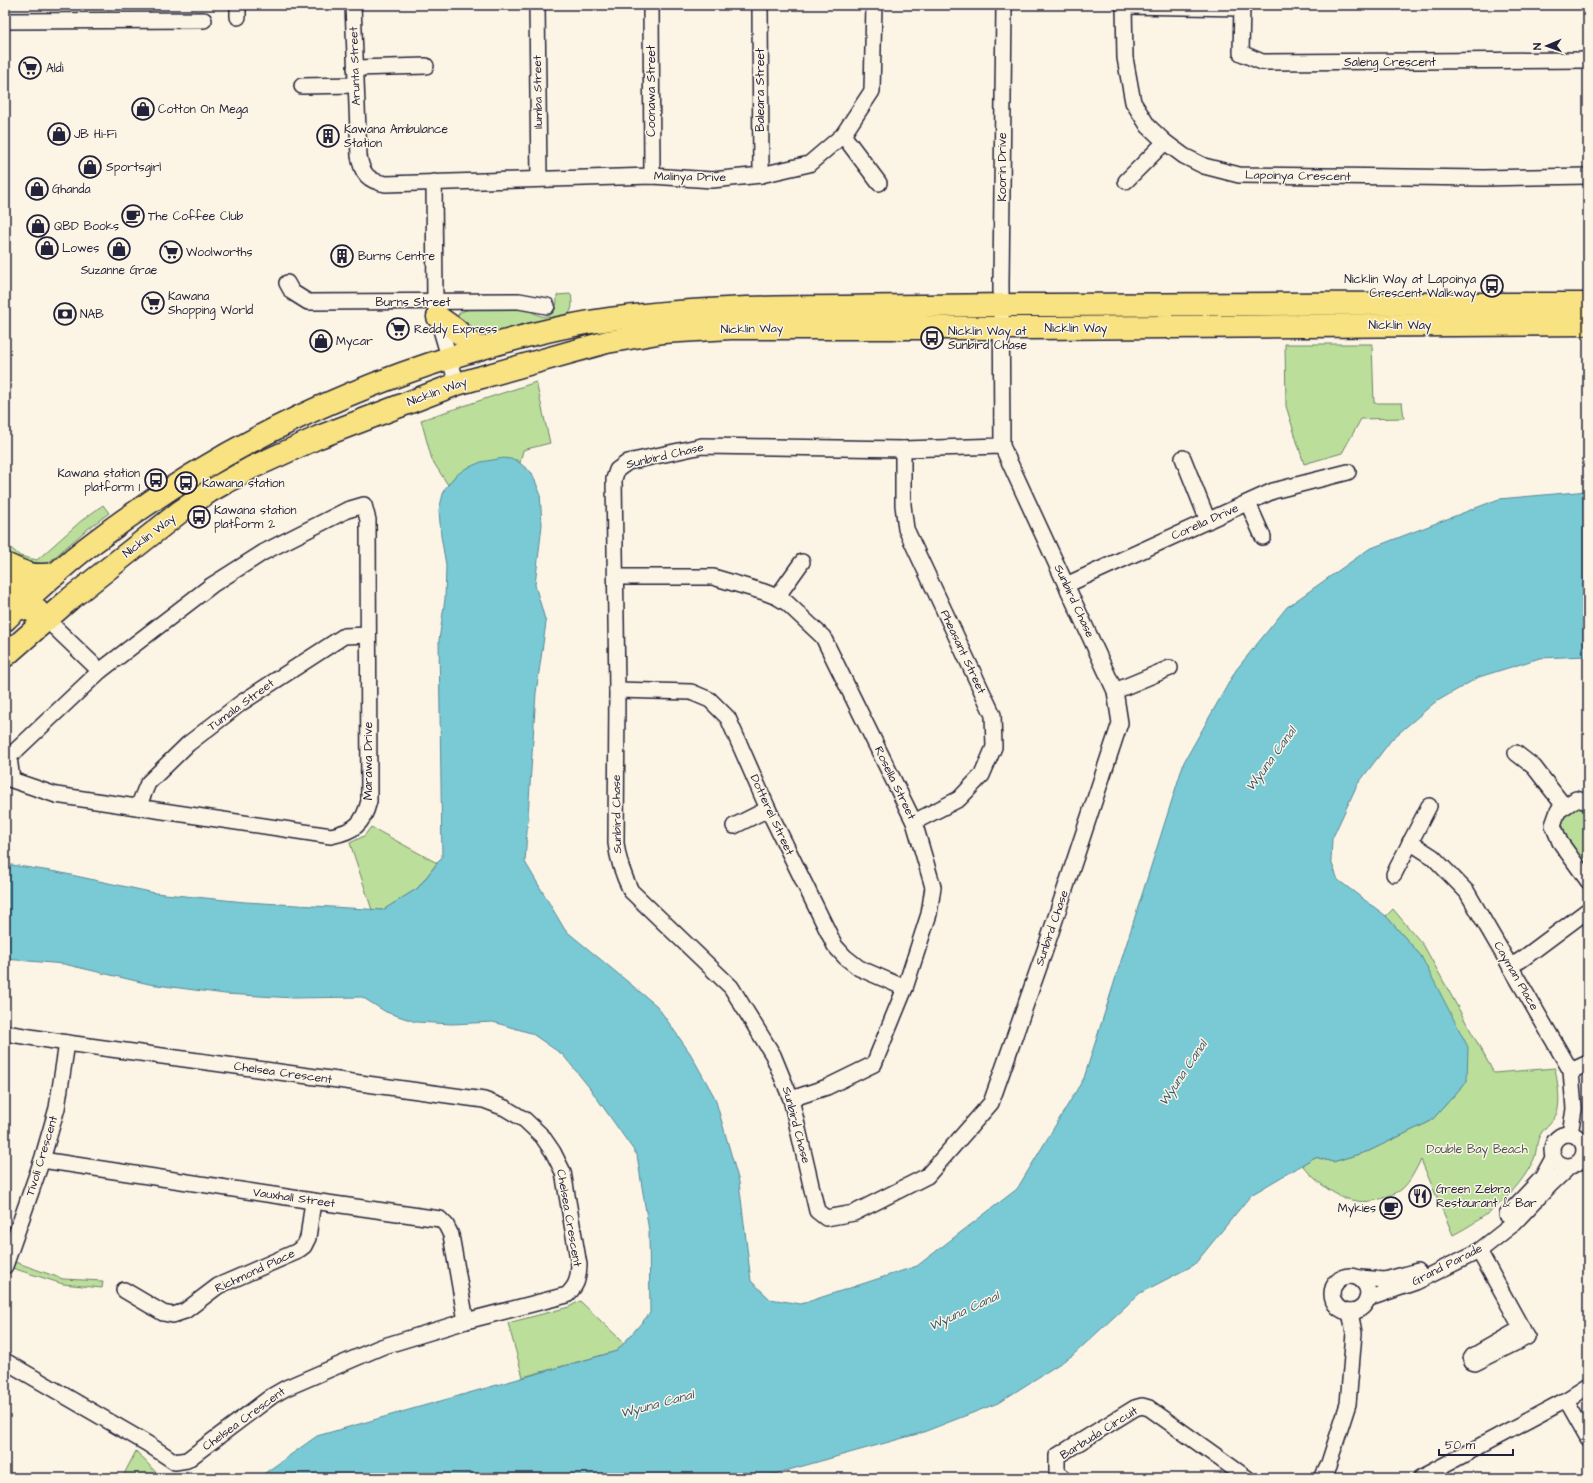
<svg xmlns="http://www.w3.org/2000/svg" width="1593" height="1483" font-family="'Architects Daughter',sans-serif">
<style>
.green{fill:#bbdf9a;stroke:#6e806a}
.water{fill:#7acad5;stroke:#578797}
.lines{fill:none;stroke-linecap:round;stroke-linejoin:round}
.minor-casing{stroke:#22223b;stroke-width:18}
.major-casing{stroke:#22223b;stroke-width:22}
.highway-casing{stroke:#22223b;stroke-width:25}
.minor{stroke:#fcf5e5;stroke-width:15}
.major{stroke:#f8e281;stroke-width:19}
.highway{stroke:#f8e281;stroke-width:22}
.labels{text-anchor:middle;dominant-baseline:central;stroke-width:3;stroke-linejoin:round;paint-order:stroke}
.street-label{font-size:12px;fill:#22223b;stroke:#fcf5e5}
.poi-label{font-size:12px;fill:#22223b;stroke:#fcf5e5;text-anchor:start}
.park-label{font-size:12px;fill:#485153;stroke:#fcf5e5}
.water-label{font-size:13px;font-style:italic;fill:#3c5469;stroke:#fcf5e5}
</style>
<rect width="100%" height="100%" fill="#fcf5e5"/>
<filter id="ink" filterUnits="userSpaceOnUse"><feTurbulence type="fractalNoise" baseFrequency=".025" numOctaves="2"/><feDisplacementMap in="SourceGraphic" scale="8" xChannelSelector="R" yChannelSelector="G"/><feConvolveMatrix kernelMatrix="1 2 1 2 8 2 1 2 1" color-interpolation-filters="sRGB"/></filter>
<g filter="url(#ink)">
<g class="green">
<path d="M 571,294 C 572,302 574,311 566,316 L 490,336 L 475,337 L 457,319 L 459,313 C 469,307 507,302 520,305 C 528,308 539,319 548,316 C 557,313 557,302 557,295 Z"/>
<path d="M 1285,344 L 1372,344 L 1374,403 L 1402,403 L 1404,418 L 1361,419 L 1342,453 L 1304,464 L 1286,406 Z"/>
<path d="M 536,382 L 550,443 L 523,450 L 520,463 L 516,460 L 455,476 L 448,485 L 432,460 L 421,420 Z"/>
<path d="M 103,505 L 109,513 L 85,531 L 41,569 L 5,558 L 5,543 L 20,556 L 37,560 L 81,521 Z"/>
<path d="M 1577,804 L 1588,805 L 1588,868 L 1558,829 L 1563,814 Z"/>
<path d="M 371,827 L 437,863 L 418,888 L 383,910 L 372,910 L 350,843 L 364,836 Z"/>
<path d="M 1393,909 L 1424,946 L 1494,1073 L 1555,1068 C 1557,1081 1563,1107 1554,1118 C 1550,1124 1543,1129 1540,1135 C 1536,1142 1537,1151 1534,1159 C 1518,1193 1486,1218 1453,1235 L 1421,1160 C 1415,1170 1411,1181 1402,1189 C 1399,1192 1393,1194 1388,1196 C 1354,1212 1324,1191 1302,1165 L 1315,1157 L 1333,1162 L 1369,1151 L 1431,1121 L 1467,1081 L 1421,956 L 1386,916 Z"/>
<path d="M 15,1262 L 63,1279 L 103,1281 L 102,1288 L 63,1284 L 12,1268 Z"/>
<path d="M 580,1301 L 624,1343 L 617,1351 L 523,1377 L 508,1323 L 569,1307 Z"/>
<path d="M 136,1451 L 161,1478 L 122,1478 Z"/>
</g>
<path class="water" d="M 504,458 L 516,460 L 532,473 L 540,493 L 542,525 L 535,585 L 546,623 L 536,693 L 525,862 L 565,930 L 657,1006 L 690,1053 L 715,1098 L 739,1182 L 751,1281 L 770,1299 L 801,1304 L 917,1266 L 1017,1189 L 1084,1078 L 1184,762 L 1236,670 L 1287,607 L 1369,549 L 1499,499 L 1588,491 L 1588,656 L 1540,658 L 1479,677 L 1434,703 L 1392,739 L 1357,785 L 1332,839 L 1331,861 L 1338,880 L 1386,916 L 1421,956 L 1468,1047 L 1467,1081 L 1431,1121 L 1369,1151 L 1333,1162 L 1315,1157 L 1251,1195 L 1194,1265 L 1140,1293 L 1073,1355 L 998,1403 L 921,1433 L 760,1478 L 258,1478 L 317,1436 L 617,1351 L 650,1313 L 649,1231 L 637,1155 L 589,1087 L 563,1055 L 531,1033 L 493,1022 L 452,1024 L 416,1022 L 386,1012 L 362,997 L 294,998 L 225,994 L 149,984 L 64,964 L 5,959 L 5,864 L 57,872 L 155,893 L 245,902 L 383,910 L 418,888 L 442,857 L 439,640 L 445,599 L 446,565 L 441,536 L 439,510 L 444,490 L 455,476 L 465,469 L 481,462 Z"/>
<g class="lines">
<g class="minor-casing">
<g id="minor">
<path d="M 238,5 L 238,17"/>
<path d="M 353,5 L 359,156 C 362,174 368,181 386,184 L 652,176 L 712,180 L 761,175 L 809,164 L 843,135 L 872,91 L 874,5"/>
<path d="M 537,5 L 539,179"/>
<path d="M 651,5 L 652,176"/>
<path d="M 760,5 L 761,175"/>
<path d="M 1124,5 L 1125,58 L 1133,102 L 1148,126 L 1165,142 L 1184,156 L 1204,166 L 1239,175 L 1484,178 L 1588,176"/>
<path d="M 1242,5 L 1241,53 L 1262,62 L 1588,60"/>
<path d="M 1125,6 L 1242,8"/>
<path d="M 5,21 L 204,20"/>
<path d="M 355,68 L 426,66"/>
<path d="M 302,86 L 355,85"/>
<path d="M 843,135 L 879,183"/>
<path d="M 1126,181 L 1165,142"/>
<path d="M 434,182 L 435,302 L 439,323 L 457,384"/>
<path d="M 287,283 L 292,292 L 308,302 L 519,301 L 547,306"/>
<path d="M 1002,446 L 903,449 L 702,446 L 628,462 L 617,470 L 614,479 L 617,690 L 616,843 C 618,861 623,875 631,891 L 731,987 L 773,1055 L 791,1099 L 817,1211 L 826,1218 L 854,1213 L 927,1176 L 991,1103 L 1045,950 L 1120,723 L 1115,691 L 1002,446 L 1001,283 L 1004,5"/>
<path d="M 903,449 L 903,505 L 906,529 L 993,715 L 994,747 L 982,775 L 959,799 L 914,822"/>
<path d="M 1183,458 L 1208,521"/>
<path d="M 1248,503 L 1263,537"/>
<path d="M 364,505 L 368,520 L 369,801 C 363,825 354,831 331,836 L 56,795 L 12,780 L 9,757 L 100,671 L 212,585 L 264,552 L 347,510 Z"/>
<path d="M 616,577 L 713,577 L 764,592 L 777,597 L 787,603 L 823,637 L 914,822 L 933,887 L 929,914 L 905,988 L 874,1064 L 827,1087 L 791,1099"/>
<path d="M 1066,585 L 1273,491 L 1348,472"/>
<path d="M 777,597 L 802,562"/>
<path d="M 46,619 L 100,671"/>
<path d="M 617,690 L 691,692 L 710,700 L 728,718 L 768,809 L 835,946 L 845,957 L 859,968 L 905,988"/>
<path d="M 1115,691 L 1170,668"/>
<path d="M 1516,753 L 1534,767 L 1564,806"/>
<path d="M 1588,802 L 1576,799 L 1558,811 L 1553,825 L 1560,842 L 1588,881"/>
<path d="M 138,807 L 148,783 L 188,744 L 241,703 L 344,636 L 368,635"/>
<path d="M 734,826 L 768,809"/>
<path d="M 1410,842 L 1433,857 L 1467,892 L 1571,1071 L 1574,1109 L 1570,1134"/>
<path d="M 1394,874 L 1429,806"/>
<path d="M 1510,966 L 1521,960 L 1588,910"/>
<path d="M 5,1033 L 67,1043 L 484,1100 L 505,1108 L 525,1120 L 542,1136 L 553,1152 L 563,1172 L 579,1265 C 578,1280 577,1285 567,1295 L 466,1321 L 381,1347 L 286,1388 L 272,1396 L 187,1460 L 175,1462 L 148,1444 L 5,1361"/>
<path d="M 1571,1071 L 1588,1063"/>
<circle cx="1568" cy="1150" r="16"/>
<path d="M 42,1160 L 313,1201 L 440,1219 L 446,1225 L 451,1235 L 466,1321"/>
<path d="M 1507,1215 L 1542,1178 L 1553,1158"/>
<path d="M 1479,1251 L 1526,1336"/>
<path d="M 5,1266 L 42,1160 L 57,1108 L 67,1043"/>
<circle cx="1350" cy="1294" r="18"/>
<path d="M 1360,1278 L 1385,1280 L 1418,1271"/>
<path d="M 124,1290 L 163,1313 L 173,1315 L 185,1311 L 218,1286 L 296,1252 L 304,1246 L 308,1238 L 313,1201"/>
<path d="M 1367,1299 L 1416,1282 L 1479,1251 L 1512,1225 L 1550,1185 L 1569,1167"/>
<path d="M 1522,1328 L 1473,1356 L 1471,1359 L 1472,1362 L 1475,1363 L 1527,1337"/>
<path d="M 1566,1400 L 1588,1439"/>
<path d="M 1063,1478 L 1057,1471 L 1057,1456 L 1135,1408 L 1142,1406 L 1149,1408 L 1247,1478"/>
<path d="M 1322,1478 L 1328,1466 L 1348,1404 L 1354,1333 L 1350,1312"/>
<path d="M 1420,1478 L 1566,1400 L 1588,1386"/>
</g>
</g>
<g class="major-casing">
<g id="major">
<path d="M 5,574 L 29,598 L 46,619"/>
<path d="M 5,593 L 19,607 L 33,613"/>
</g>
</g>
<g class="highway-casing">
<g id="highway">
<path d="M 438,317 L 455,329 L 478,349"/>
<path d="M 5,564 C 26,574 32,577 56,574"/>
<path d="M 5,620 C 34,593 62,566 93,543 C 203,459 323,397 455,356 C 505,341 558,326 610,319 C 687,308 765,307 843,307 C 910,306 977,305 1044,305 C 1225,304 1407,303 1588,304"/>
<path d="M 5,656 L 71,598 L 181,511 L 210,491 L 251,468 L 319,437 L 457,384 L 607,342 L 663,332 L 731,328 L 1030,328 L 1588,324"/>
</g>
</g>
<use href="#minor" class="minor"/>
<use href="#major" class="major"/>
<use href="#highway" class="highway"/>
</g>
</g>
<defs>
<g id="supermarket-ring" transform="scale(1.15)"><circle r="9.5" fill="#fcf5e5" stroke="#22223b" stroke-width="1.5"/><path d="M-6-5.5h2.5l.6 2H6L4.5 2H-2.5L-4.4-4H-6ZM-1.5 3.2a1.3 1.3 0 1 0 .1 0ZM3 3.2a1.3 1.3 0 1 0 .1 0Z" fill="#22223b"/></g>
<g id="shop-ring" transform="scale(1.15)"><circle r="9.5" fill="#fcf5e5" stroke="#22223b" stroke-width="1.5"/><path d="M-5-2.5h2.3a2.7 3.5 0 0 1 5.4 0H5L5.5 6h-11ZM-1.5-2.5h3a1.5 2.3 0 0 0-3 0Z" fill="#22223b"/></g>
<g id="building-ring" transform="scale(1.15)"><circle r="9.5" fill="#fcf5e5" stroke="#22223b" stroke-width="1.5"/><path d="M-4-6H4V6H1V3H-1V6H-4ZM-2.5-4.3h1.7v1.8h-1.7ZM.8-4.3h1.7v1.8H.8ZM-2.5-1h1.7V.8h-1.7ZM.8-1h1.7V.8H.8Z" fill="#22223b"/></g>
<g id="cafe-ring" transform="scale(1.15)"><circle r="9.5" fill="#fcf5e5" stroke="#22223b" stroke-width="1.5"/><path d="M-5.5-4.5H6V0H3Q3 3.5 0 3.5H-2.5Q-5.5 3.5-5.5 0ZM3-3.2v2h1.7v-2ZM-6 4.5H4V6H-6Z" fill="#22223b"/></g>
<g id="bus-ring" transform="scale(1.15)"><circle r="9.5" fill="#fcf5e5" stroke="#22223b" stroke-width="1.5"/><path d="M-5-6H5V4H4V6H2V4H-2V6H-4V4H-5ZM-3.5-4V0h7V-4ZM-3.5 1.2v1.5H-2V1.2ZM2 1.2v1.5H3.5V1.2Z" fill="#22223b"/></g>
<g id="bank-ring" transform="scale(1.15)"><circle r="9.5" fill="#fcf5e5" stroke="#22223b" stroke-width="1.5"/><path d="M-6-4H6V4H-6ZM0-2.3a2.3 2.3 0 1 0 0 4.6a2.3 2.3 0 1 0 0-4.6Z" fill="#22223b"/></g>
<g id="restaurant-ring" transform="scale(1.15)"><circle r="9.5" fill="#fcf5e5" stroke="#22223b" stroke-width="1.5"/><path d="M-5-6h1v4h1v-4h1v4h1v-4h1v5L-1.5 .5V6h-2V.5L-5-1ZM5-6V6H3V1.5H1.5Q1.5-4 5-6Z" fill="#22223b"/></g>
</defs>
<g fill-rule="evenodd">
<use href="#supermarket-ring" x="30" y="68"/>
<use href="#shop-ring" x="143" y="109"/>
<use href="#shop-ring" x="59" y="134"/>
<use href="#building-ring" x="328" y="136"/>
<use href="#shop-ring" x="90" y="167"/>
<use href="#shop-ring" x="37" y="189"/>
<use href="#cafe-ring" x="133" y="216"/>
<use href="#shop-ring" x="38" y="226"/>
<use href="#shop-ring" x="47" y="248"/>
<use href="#shop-ring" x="119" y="249"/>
<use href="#supermarket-ring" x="171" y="252"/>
<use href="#building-ring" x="342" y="256"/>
<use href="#bus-ring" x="1492" y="286"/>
<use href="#supermarket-ring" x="153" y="303"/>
<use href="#bank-ring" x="65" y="314"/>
<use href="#supermarket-ring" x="398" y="329"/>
<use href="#bus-ring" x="932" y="338"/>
<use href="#shop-ring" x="321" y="341"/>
<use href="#bus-ring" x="156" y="480"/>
<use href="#bus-ring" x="186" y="483"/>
<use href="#bus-ring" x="199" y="517"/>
<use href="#restaurant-ring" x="1420" y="1196"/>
<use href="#cafe-ring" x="1391" y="1208"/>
</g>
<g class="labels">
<g class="street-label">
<text x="1390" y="62">Saleng Crescent</text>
<text transform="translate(355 66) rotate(-92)">Arunta Street</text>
<text transform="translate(760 90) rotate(-90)">Baleara Street</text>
<text transform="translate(651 91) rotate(-90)">Coonawa Street</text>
<text transform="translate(538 92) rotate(-91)">Ilumba Street</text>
<text transform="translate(1002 167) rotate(-90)">Koorin Drive</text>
<text transform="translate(1298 176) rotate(1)">Lapoinya Crescent</text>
<text transform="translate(690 177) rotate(1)">Malinya Drive</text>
<text x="413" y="302">Burns Street</text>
<text x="1400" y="325">Nicklin Way</text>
<text x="1076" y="328">Nicklin Way</text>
<text transform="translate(752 329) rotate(-1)">Nicklin Way</text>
<text transform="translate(437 392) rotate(-20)">Nicklin Way</text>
<text transform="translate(665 456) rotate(-13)">Sunbird Chase</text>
<text transform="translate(1205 522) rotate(-24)">Corella Drive</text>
<text transform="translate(149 536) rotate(-38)">Nicklin Way</text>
<text transform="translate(1074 601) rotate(65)">Sunbird Chase</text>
<text transform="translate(963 652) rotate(65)">Pheasant Street</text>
<text transform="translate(241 705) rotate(-36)">Tumala Street</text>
<text transform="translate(368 761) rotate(-90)">Marawa Drive</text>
<text transform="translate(895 783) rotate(64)">Rosella Street</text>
<text transform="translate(617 814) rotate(-91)">Sunbird Chase</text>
<text transform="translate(772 815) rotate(65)">Dotterel Street</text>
<text transform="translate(1052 928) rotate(-71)">Sunbird Chase</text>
<text transform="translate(1516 976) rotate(60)">Cayman Place</text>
<text transform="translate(283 1073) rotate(8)">Chelsea Crescent</text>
<text transform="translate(796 1125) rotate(75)">Sunbird Chase</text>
<text transform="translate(42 1156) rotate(-73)">Tivoli Crescent</text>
<text transform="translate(294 1198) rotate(8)">Vauxhall Street</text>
<text transform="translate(569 1218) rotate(80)">Chelsea Crescent</text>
<text transform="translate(1447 1265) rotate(-27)">Grand Parade</text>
<text transform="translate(255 1271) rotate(-25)">Richmond Place</text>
<text transform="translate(244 1419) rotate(-36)">Chelsea Crescent</text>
<text transform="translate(1099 1433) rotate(-32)">Barbuda Circuit</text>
</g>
<g class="poi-label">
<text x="46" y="68">Aldi</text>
<text x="158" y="109">Cotton On Mega</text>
<text x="344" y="129">Kawana Ambulance<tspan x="344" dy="14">Station</tspan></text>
<text x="74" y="134">JB Hi-Fi</text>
<text x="106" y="167">Sportsgirl</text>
<text x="52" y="189">Ghanda</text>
<text x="148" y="216">The Coffee Club</text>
<text x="54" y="226">QBD Books</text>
<text x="62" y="248">Lowes</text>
<text x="186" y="252">Woolworths</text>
<text x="358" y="256">Burns Centre</text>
<text x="119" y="270" text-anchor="middle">Suzanne Grae</text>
<text x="1476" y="279" text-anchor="end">Nicklin Way at Lapoinya<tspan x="1476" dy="14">Crescent Walkway</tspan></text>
<text x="168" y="296">Kawana<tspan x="168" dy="14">Shopping World</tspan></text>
<text x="80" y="314">NAB</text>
<text x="414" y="329">Reddy Express</text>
<text x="948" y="331">Nicklin Way at<tspan x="948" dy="14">Sunbird Chase</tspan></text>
<text x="336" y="341">Mycar</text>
<text x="140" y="473" text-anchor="end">Kawana station<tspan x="140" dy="14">platform 1</tspan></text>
<text x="202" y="483">Kawana station</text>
<text x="214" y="510">Kawana station<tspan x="214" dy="14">platform 2</tspan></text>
<text x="1436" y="1189">Green Zebra<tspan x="1436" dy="14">Restaurant &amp; Bar</tspan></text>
<text x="1376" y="1208" text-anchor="end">Mykies</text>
</g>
<g class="park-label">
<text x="1477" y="1149">Double Bay Beach</text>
</g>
<g class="water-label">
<text transform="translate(1271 759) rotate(-54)">Wyuna Canal</text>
<text transform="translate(1183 1073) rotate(-56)">Wyuna Canal</text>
<text transform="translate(964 1311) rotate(-25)">Wyuna Canal</text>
<text transform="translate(657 1404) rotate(-15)">Wyuna Canal</text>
</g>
</g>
<rect width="1593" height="1483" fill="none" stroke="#fcf5e5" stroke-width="20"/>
<rect x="10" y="10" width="1573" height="1463" fill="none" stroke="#22223b" stroke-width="1.5" filter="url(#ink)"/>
<g transform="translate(1547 46) rotate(268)" stroke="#fcf5e5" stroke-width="3" paint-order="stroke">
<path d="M0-3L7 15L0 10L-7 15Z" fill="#22223b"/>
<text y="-6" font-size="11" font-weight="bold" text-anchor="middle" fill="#22223b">N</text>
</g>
<path d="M1439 1449v6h74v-6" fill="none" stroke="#22223b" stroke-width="2"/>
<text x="1445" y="1449" font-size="12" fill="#22223b" stroke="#fcf5e5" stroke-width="3" paint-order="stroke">50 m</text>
</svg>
